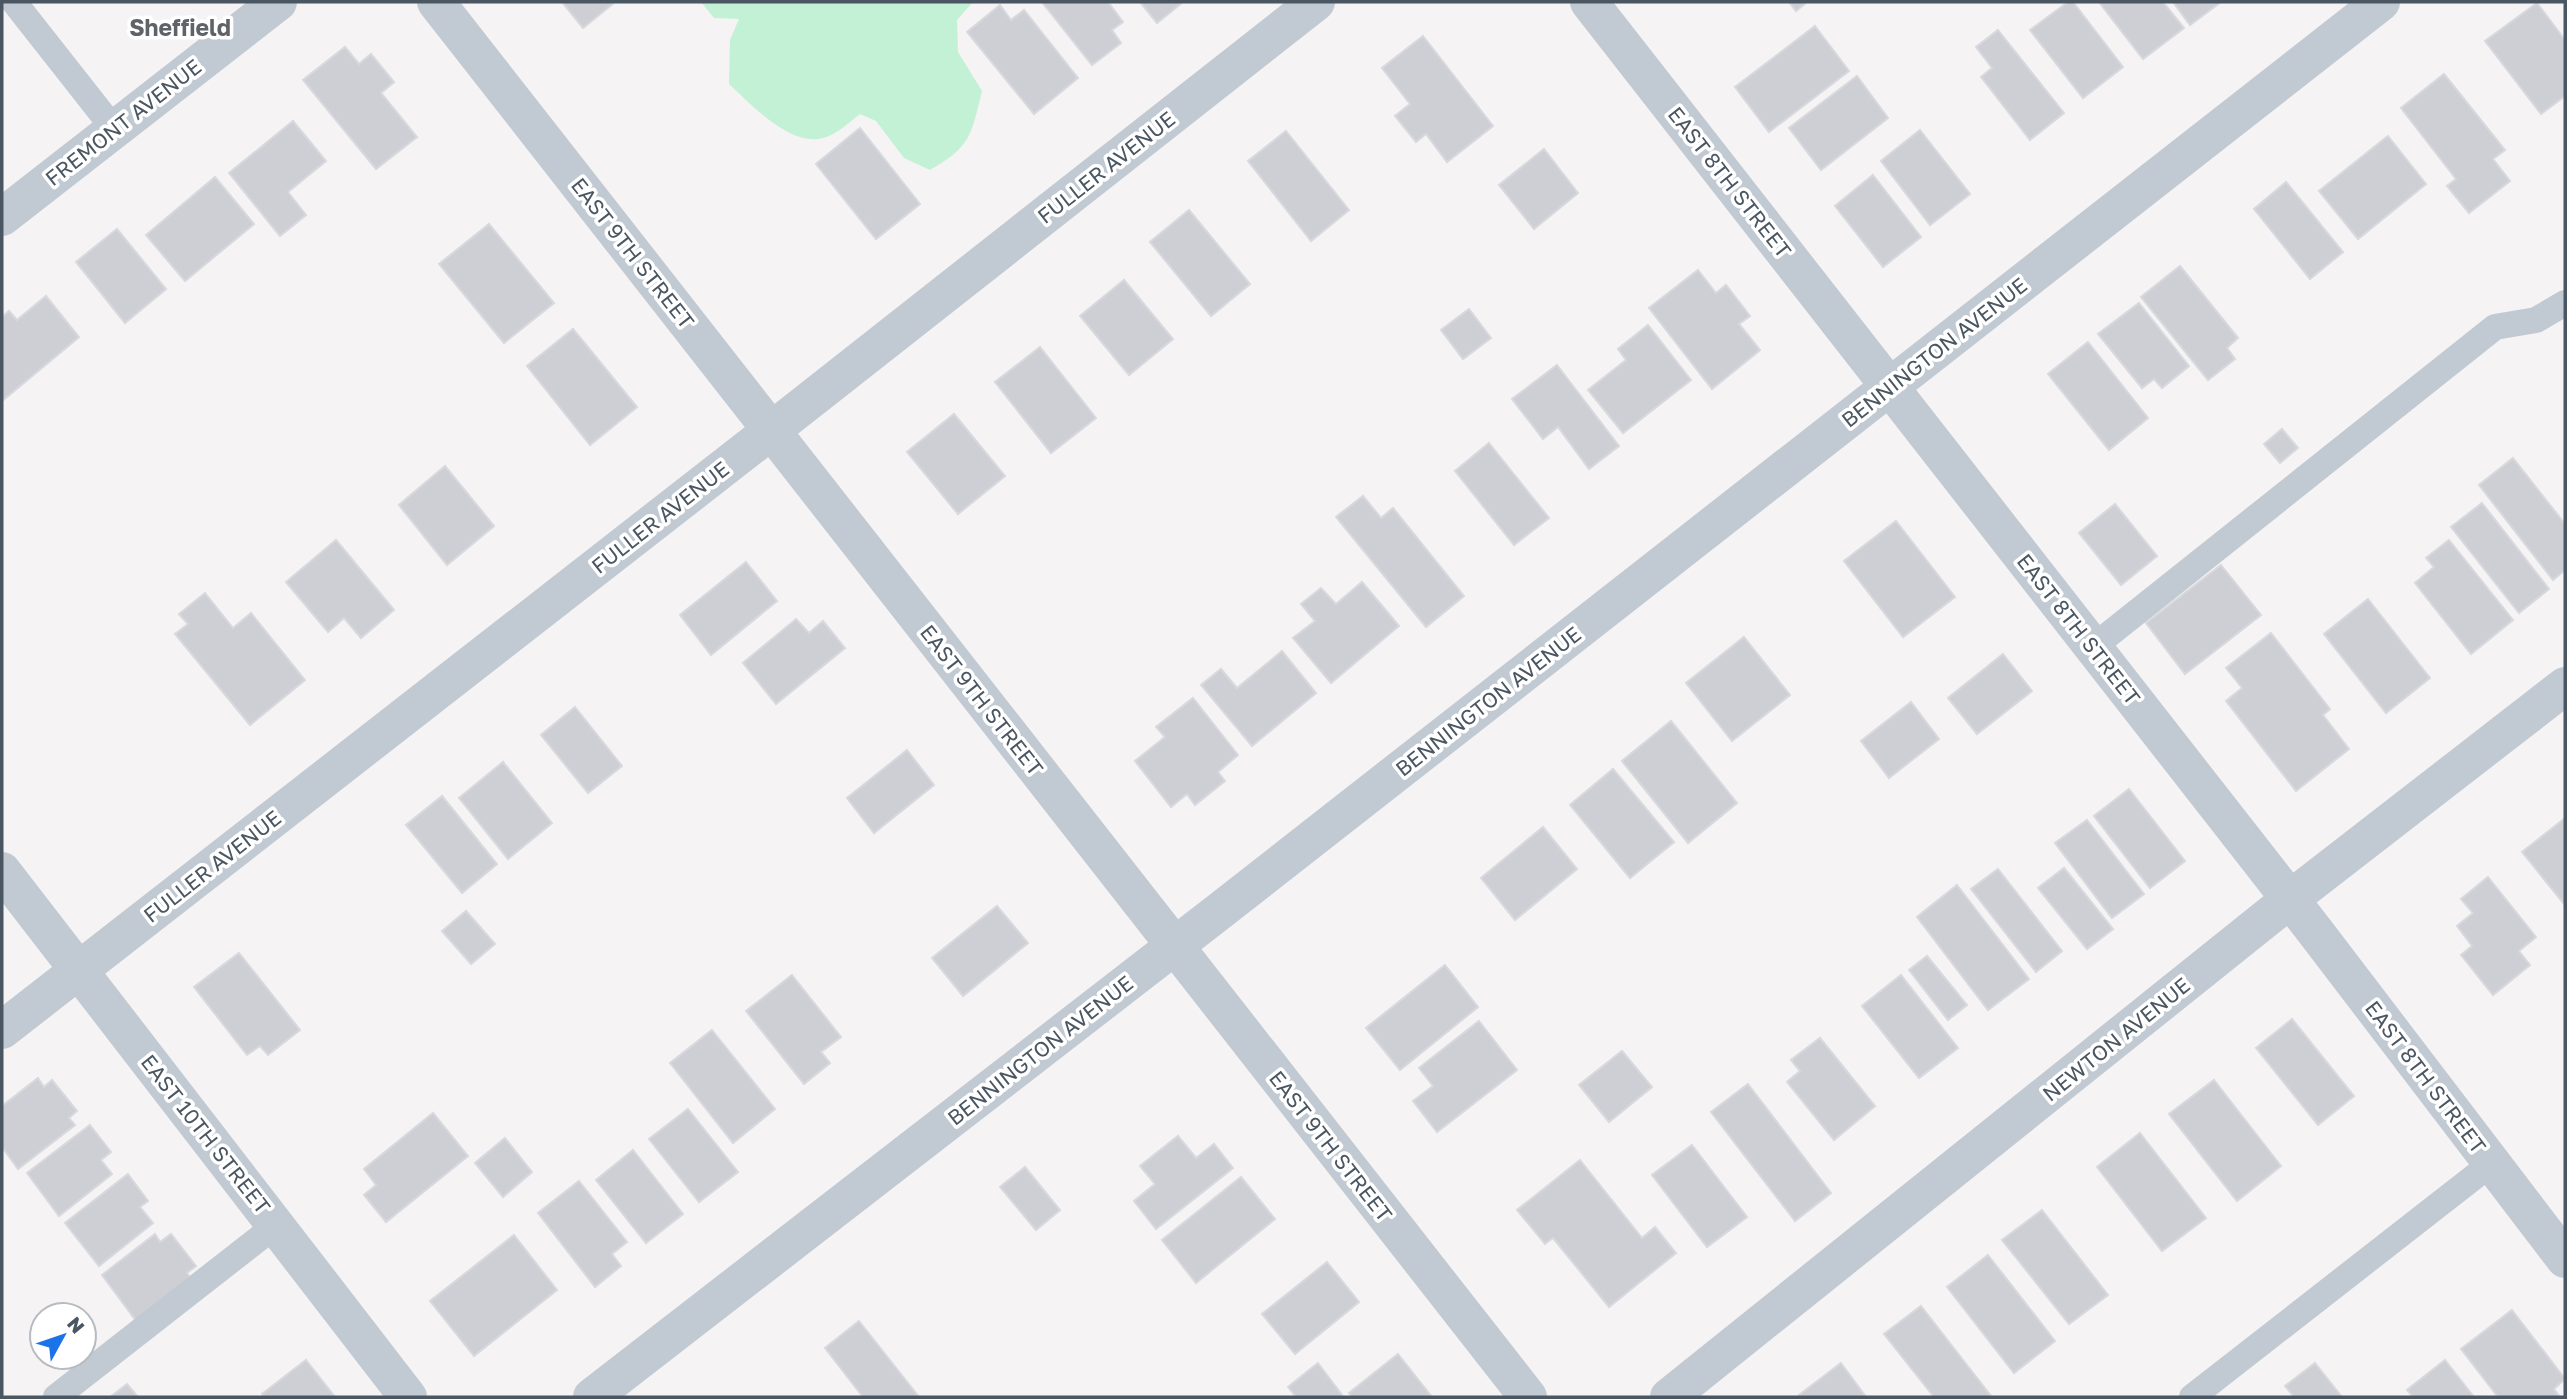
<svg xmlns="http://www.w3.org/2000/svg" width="2567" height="1399" font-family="'Golos Text',sans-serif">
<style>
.green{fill:#c3f1d5}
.building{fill:#cdcfd5;stroke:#d7d9de;stroke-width:2}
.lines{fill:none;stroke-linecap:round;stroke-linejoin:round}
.service{stroke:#c1cad2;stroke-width:26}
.minor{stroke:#c1cad2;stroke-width:38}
.tertiary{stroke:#c1cad2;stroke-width:38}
.labels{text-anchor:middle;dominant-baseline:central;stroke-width:7;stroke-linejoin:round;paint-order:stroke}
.street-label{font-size:21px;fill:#4a5661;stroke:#fff}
.neighbourhood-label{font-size:23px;font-weight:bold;fill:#5f6368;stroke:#fff}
</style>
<rect width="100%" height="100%" fill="#f5f3f3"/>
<path class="green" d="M 701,2 L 973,2 L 957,20 L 958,52 L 982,91 C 971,135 972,146 930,170 L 904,158 L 876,121 L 860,114 C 848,123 838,134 823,138 C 790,147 751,104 729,84 L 730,40 L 739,19 L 714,18 Z"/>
<g class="building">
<path d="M 562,2 L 615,2 L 583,28 Z"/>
<path d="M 1042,2 L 1108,2 L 1123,22 L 1112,30 L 1121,43 L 1092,65 Z"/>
<path d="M 1140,2 L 1183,2 L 1157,23 Z"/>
<path d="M 1789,2 L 1807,2 L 1796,11 Z"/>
<path d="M 2068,2 L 2073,2 L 2123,67 L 2083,98 L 2030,30 Z"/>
<path d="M 2099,2 L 2163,2 L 2184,28 L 2143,59 Z"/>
<path d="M 2173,2 L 2221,2 L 2190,25 Z"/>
<path d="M 2537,3 L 2565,40 L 2565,96 L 2541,114 L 2485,41 Z"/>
<path d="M 1000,5 L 1011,20 L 1024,10 L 1078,78 L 1034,114 L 967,32 Z"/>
<path d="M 1815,26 L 1849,71 L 1769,132 L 1735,87 Z"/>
<path d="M 1998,30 L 2064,113 L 2030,140 L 1981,77 L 1992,68 L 1976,47 Z"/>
<path d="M 1423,36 L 1493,126 L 1447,162 L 1426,134 L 1416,142 L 1395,116 L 1410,104 L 1382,68 Z"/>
<path d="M 345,47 L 359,64 L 371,54 L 394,82 L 381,93 L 417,137 L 376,169 L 303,80 Z"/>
<path d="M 2444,74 L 2505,150 L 2493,159 L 2510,181 L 2469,213 L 2447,186 L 2456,179 L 2401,108 Z"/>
<path d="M 1857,76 L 1888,118 L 1821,170 L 1789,128 Z"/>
<path d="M 293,121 L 326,161 L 288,192 L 306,215 L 280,236 L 229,173 Z"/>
<path d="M 860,128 L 920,204 L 876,239 L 816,164 Z"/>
<path d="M 1920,130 L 1970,194 L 1930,225 L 1881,161 Z"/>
<path d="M 1286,131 L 1349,210 L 1311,241 L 1248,161 Z"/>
<path d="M 2388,136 L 2426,184 L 2358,239 L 2319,191 Z"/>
<path d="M 1544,149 L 1578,193 L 1534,229 L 1499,185 Z"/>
<path d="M 1873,175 L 1921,237 L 1883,267 L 1835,206 Z"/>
<path d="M 215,177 L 254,224 L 185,281 L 146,235 Z"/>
<path d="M 2286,182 L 2343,252 L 2310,279 L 2254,209 Z"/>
<path d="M 1189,210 L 1250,284 L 1211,316 L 1150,242 Z"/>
<path d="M 489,224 L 554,303 L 504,343 L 439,264 Z"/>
<path d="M 117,229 L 166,289 L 125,323 L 76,262 Z"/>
<path d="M 2180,266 L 2238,338 L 2227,348 L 2235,359 L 2208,380 L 2141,297 Z"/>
<path d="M 1698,270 L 1716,293 L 1726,285 L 1750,316 L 1739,324 L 1760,350 L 1712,389 L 1649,308 Z"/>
<path d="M 1124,280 L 1173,339 L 1129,375 L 1080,316 Z"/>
<path d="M 46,296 L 79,337 L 2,401 L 2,317 L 9,311 L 17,320 Z"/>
<path d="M 2139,303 L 2189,366 L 2162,388 L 2154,379 L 2142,388 L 2098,334 Z"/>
<path d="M 1469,309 L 1491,338 L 1463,359 L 1441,330 Z"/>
<path d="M 1648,325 L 1691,380 L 1623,433 L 1588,390 L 1626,360 L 1618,349 Z"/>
<path d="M 573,329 L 637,407 L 590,445 L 527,366 Z"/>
<path d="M 2088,342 L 2148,418 L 2109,450 L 2048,374 Z"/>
<path d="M 1040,347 L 1096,418 L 1051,453 L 995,382 Z"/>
<path d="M 1557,365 L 1619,446 L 1589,469 L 1558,427 L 1543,439 L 1512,399 Z"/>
<path d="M 954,414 L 1005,476 L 958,514 L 907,452 Z"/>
<path d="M 2282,429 L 2298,448 L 2280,463 L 2264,444 Z"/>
<path d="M 1489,443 L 1549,518 L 1514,545 L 1455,471 Z"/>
<path d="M 2513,458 L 2565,524 L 2565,570 L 2553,580 L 2479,485 Z"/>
<path d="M 445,466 L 494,526 L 447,565 L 399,505 Z"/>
<path d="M 1363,496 L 1381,518 L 1393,508 L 1464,596 L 1426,627 L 1336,517 Z"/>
<path d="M 2482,503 L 2549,589 L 2519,613 L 2451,527 Z"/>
<path d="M 2115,504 L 2157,556 L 2121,585 L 2079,533 Z"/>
<path d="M 1896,521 L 1955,597 L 1903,637 L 1844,561 Z"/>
<path d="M 336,540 L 394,610 L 361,638 L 344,618 L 328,632 L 286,582 Z"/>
<path d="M 2449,540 L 2513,620 L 2471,654 L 2415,583 L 2434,567 L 2426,558 Z"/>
<path d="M 746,562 L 777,601 L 711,655 L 680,615 Z"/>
<path d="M 2221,565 L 2261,615 L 2185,674 L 2146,623 Z"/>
<path d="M 1362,582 L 1399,626 L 1331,683 L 1293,638 L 1315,621 L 1301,604 L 1321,588 L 1336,604 Z"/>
<path d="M 205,593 L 233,628 L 251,613 L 305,680 L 250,725 L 175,634 L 188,624 L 179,614 Z"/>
<path d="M 2368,599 L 2430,678 L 2386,713 L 2324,634 Z"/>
<path d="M 796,619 L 809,633 L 823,621 L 845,648 L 776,704 L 743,663 Z"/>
<path d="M 2271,633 L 2330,709 L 2323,715 L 2349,749 L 2296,791 L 2226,701 L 2242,688 L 2226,668 Z"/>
<path d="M 1744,637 L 1790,695 L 1732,741 L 1686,683 Z"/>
<path d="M 1282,651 L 1316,693 L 1252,746 L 1201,685 L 1221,669 L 1237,688 Z"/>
<path d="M 2003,654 L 2032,691 L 1977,734 L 1948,698 Z"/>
<path d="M 1193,698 L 1238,755 L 1218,772 L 1225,781 L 1195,805 L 1187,794 L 1171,807 L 1135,761 L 1165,737 L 1156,727 Z"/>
<path d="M 1911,702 L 1939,739 L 1889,778 L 1861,741 Z"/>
<path d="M 575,707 L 622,766 L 588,793 L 541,735 Z"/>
<path d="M 1671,721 L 1737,803 L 1688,843 L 1622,761 Z"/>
<path d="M 907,750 L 934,785 L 874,833 L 847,798 Z"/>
<path d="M 503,762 L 552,823 L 508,859 L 459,798 Z"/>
<path d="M 1613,769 L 1674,842 L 1630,878 L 1570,805 Z"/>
<path d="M 2129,789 L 2185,861 L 2150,888 L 2094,816 Z"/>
<path d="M 442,796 L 497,864 L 462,893 L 406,825 Z"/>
<path d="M 2565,818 L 2565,902 L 2564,904 L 2522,852 Z"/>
<path d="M 2087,820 L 2144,894 L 2112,918 L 2055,843 Z"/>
<path d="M 1543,827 L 1577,869 L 1515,920 L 1481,878 Z"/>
<path d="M 2064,868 L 2113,929 L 2087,949 L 2038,888 Z"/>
<path d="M 1998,869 L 2062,951 L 2036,972 L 1971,889 Z"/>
<path d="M 2488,877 L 2536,937 L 2519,951 L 2530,965 L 2493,995 L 2461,955 L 2472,946 L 2457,926 L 2473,913 L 2461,899 Z"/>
<path d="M 1957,885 L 2029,979 L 1988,1010 L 1917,917 Z"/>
<path d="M 997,906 L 1028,943 L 963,996 L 932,958 Z"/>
<path d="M 466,911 L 495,944 L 471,964 L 442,931 Z"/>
<path d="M 239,953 L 300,1030 L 268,1055 L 260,1046 L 247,1055 L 194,987 Z"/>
<path d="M 1927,956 L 1967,1005 L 1948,1020 L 1909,970 Z"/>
<path d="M 1445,965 L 1478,1007 L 1400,1070 L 1366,1028 Z"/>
<path d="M 792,975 L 841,1037 L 821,1052 L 830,1063 L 804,1084 L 746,1011 Z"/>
<path d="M 1901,975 L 1958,1048 L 1919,1078 L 1862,1006 Z"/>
<path d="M 2292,1019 L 2354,1096 L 2318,1125 L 2256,1048 Z"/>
<path d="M 1479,1021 L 1517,1070 L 1437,1132 L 1413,1101 L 1433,1086 L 1419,1068 Z"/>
<path d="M 712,1030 L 775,1109 L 733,1143 L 670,1063 Z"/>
<path d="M 1820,1038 L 1875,1106 L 1834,1140 L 1787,1082 L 1800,1071 L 1791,1060 Z"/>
<path d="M 1622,1051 L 1652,1087 L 1609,1122 L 1579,1085 Z"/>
<path d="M 38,1078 L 44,1087 L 52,1080 L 77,1111 L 69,1118 L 75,1125 L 18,1169 L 2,1147 L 2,1106 Z"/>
<path d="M 2214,1080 L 2281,1166 L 2237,1201 L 2169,1114 Z"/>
<path d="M 1748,1084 L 1831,1193 L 1795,1221 L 1711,1112 Z"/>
<path d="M 688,1109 L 738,1172 L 699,1202 L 649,1139 Z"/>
<path d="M 433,1113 L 468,1156 L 386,1222 L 364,1195 L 376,1185 L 364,1169 Z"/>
<path d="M 90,1125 L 111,1152 L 101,1160 L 112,1174 L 59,1216 L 27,1173 Z"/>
<path d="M 2140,1133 L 2206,1218 L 2162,1251 L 2097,1167 Z"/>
<path d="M 1178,1136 L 1196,1158 L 1214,1144 L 1233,1168 L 1156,1229 L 1134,1201 L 1155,1184 L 1140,1166 Z"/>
<path d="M 505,1138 L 532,1172 L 503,1197 L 475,1163 Z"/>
<path d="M 1692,1145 L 1747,1217 L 1707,1247 L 1652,1175 Z"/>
<path d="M 633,1150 L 683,1214 L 646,1243 L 596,1180 Z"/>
<path d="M 1580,1160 L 1642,1238 L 1655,1227 L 1676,1253 L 1609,1307 L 1553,1238 L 1545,1244 L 1517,1210 Z"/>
<path d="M 1025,1167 L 1060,1210 L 1036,1230 L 1000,1187 Z"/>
<path d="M 128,1174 L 148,1201 L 140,1207 L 153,1223 L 99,1266 L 65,1223 Z"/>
<path d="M 1241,1177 L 1275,1219 L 1196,1283 L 1162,1240 Z"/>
<path d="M 579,1181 L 627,1242 L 612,1254 L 621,1266 L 595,1287 L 538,1213 Z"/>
<path d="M 2042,1210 L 2108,1295 L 2069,1324 L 2002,1240 Z"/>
<path d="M 155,1234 L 160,1242 L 171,1234 L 196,1266 L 187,1273 L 192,1280 L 137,1322 L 102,1275 Z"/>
<path d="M 514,1235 L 557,1290 L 474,1356 L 430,1301 Z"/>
<path d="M 1988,1255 L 2055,1341 L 2014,1373 L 1947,1287 Z"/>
<path d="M 1327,1262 L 1359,1302 L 1295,1354 L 1262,1314 Z"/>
<path d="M 1921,1306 L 1991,1396 L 1989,1397 L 1934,1397 L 1884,1334 Z"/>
<path d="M 2512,1310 L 2565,1379 L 2554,1389 L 2560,1397 L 2498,1397 L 2461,1349 Z"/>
<path d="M 859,1321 L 919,1397 L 863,1397 L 825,1348 Z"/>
<path d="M 1398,1354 L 1432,1397 L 1352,1397 L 1349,1393 Z"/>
<path d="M 306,1360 L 335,1397 L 264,1397 L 262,1394 Z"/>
<path d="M 2445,1360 L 2474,1397 L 2413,1397 L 2407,1390 Z"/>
<path d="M 1318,1363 L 1342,1395 L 1339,1397 L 1296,1397 L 1288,1387 Z"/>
<path d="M 1841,1363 L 1866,1397 L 1801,1397 L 1799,1395 Z"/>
<path d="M 2315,1363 L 2342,1397 L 2294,1397 L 2285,1386 Z"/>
<path d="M 127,1384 L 138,1397 L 110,1397 Z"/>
</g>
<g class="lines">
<g class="service">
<path d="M 14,2 L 114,129"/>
<path d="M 2093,647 L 2495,327 L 2536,320 L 2565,303"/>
<path d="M 56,1397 L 276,1225"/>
<path d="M 2192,1397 L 2492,1163"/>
</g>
<g class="minor">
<path d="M 436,2 L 1528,1397"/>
<path d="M 1589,2 L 2314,930 L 2565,1259"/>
<path d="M 2,217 L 278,2"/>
<path d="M 2,871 L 408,1397"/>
<path d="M 2,1030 L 772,430 L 1316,2"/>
<path d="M 1669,1397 L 2289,900 L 2565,686"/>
</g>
<path class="tertiary" d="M 592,1397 L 1221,910 L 2381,2"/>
</g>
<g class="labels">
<g class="street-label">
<text transform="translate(123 122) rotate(-38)">FREMONT AVENUE</text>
<text transform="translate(1106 167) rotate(-38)">FULLER AVENUE</text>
<text transform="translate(1730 182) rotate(52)">EAST 8TH STREET</text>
<text transform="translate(633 253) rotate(52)">EAST 9TH STREET</text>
<text transform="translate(1934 352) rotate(-38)">BENNINGTON AVENUE</text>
<text transform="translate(660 517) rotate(-38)">FULLER AVENUE</text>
<text transform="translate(2079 629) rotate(52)">EAST 8TH STREET</text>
<text transform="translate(982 700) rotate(52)">EAST 9TH STREET</text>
<text transform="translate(1488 701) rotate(-38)">BENNINGTON AVENUE</text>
<text transform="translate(212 866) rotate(-38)">FULLER AVENUE</text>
<text transform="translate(2116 1039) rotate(-39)">NEWTON AVENUE</text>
<text transform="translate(1040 1050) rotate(-38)">BENNINGTON AVENUE</text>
<text transform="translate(2426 1077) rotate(53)">EAST 8TH STREET</text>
<text transform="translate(206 1134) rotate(52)">EAST 10TH STREET</text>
<text transform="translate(1331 1146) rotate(52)">EAST 9TH STREET</text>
</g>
<g class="neighbourhood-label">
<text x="180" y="27">Sheffield</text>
</g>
</g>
<rect width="2567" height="1399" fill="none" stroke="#4a5661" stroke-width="7"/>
<g transform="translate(63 1336) rotate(50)"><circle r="33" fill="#ffffff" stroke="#b7bbc0" stroke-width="2"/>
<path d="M0-5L12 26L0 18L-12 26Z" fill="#1a73e8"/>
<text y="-10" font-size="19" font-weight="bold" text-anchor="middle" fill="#4a5661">N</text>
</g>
</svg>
